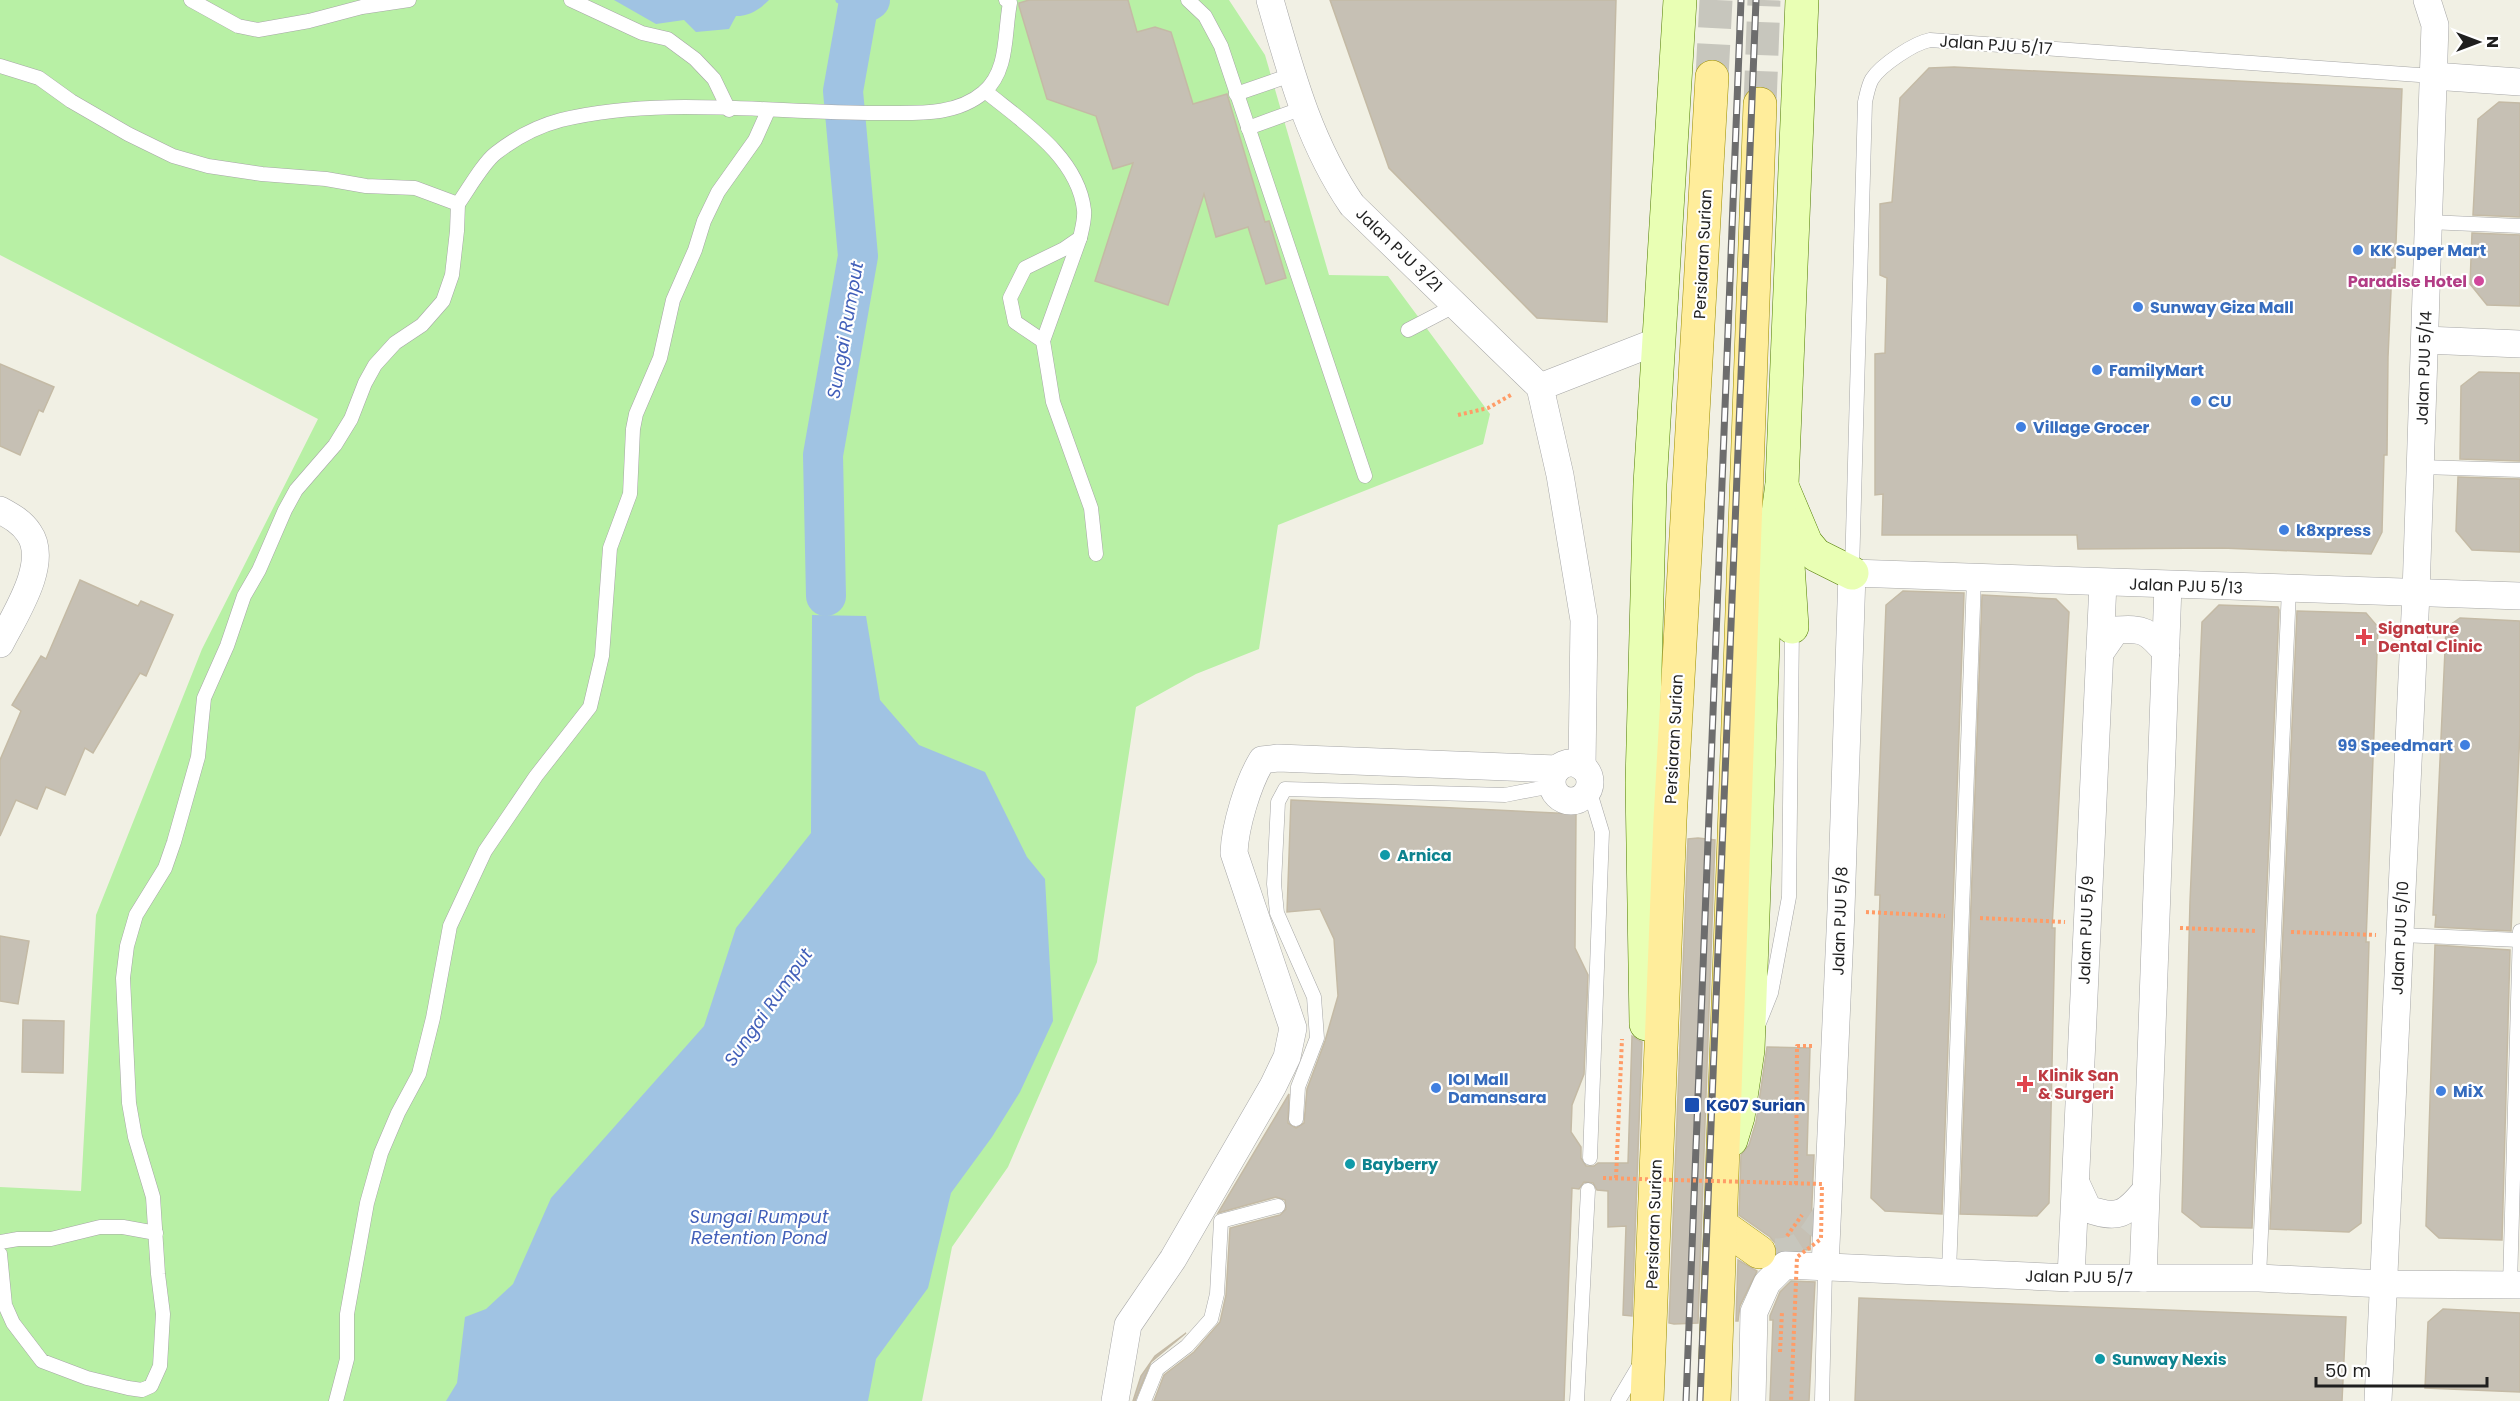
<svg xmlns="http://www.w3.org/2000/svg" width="2520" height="1401" font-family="Poppins,sans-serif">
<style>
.grass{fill:#b8f0a5}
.water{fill:#a0c3e3}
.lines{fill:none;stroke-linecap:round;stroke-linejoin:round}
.stream{stroke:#a0c3e3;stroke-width:7}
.river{stroke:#a0c3e3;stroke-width:40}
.building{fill:#c6c0b4;stroke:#c4baa5;stroke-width:1.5}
.street-tunnel{stroke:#c7c6bd;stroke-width:27;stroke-dasharray:27 14;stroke-linecap:butt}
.primary-tunnel{stroke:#c7c6bd;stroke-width:33;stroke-dasharray:33 16;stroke-linecap:butt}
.lane-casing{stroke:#a6a6a6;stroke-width:15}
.street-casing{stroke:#a6a6a6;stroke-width:28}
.secondary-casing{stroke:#507c00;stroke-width:34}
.primary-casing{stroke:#9a8d00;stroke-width:34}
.path{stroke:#ff9c67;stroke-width:4;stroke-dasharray:3 3;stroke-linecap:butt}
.lane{stroke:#fff;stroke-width:14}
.street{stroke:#fff;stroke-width:27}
.secondary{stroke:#e9ffb4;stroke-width:33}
.primary{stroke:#ffed9b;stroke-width:33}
.rail-casing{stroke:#6d6d6d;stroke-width:7}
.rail{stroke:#fff;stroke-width:4.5;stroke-dasharray:14;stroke-linecap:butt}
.path-bridge{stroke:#ff9c67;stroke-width:4;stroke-dasharray:3 3;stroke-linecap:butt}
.shop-dot{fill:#3f7fe0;stroke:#fff;stroke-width:2}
.hotel-dot{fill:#d1479c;stroke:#fff;stroke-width:2}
.health-dot{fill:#e0444e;stroke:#fff;stroke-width:2}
.culture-dot{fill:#0f9aa8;stroke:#fff;stroke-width:2}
.transit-dot{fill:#1a4fb4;stroke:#fff;stroke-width:2}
.labels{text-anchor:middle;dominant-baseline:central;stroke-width:4.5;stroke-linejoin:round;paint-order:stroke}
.street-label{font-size:16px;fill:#1f1f1f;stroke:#fff}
.shop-label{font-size:16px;font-weight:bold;fill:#366cbe;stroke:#fff;text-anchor:start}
.hotel-label{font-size:16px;font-weight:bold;fill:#b23c85;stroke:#fff;text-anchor:end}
.health-label{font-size:16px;font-weight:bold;fill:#be3a42;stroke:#fff;text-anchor:start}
.culture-label{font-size:16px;font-weight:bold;fill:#0d838f;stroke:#fff;text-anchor:start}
.transit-label{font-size:16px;font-weight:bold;fill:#164399;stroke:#fff;text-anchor:start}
.water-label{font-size:18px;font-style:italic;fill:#415fb9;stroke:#fff}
</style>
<rect width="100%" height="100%" fill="#f1f0e4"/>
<path class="grass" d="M 0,0 L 1229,0 L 1265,55 L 1329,275 L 1388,276 L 1490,414 L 1483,444 L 1278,525 L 1259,649 L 1196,674 L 1136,707 L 1097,962 L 1008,1167 L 952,1247 L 922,1401 L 0,1401 L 0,1187 L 81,1191 L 96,915 L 202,649 L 318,419 L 0,255 Z"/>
<g class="water">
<path d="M 614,0 L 769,0 C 760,9 750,16 736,16 L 729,29 L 696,32 L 684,20 L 656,24 Z"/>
<path d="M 812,615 L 866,616 L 880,700 L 919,745 L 985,772 L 1027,857 L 1045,879 L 1053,1021 L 1020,1092 L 992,1137 L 951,1193 L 928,1288 L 876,1359 L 868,1401 L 446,1401 L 457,1383 L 465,1317 L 486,1309 L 513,1284 L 551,1198 L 704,1026 L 736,928 L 811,833 Z"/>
</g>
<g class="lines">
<path class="stream" d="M 839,0 L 858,7"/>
<path class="river" d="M 826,596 L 823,455 L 858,256 L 843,91 L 858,7 L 870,0"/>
</g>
<g class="building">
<path d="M 1029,0 L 1128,0 L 1137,32 L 1155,27 L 1171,32 L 1193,104 L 1227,94 L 1265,222 L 1269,221 L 1286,278 L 1266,284 L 1248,227 L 1216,237 L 1204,194 L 1168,305 L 1095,281 L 1133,163 L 1113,169 L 1096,116 L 1047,99 L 1019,6 L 1019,3 Z"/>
<path d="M 1330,0 L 1616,0 L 1607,322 L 1537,318 L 1389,168 Z"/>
<path d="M 1954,67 L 2402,89 L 2395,268 L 2392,268 L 2388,357 L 2387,455 L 2384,455 L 2382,532 L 2371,554 L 2222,548 L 2078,549 L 2077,535 L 1882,535 L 1883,494 L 1875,495 L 1875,354 L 1885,353 L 1887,278 L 1880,275 L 1880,204 L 1892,202 L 1900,98 L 1929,68 Z"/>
<path d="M 2499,102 L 2520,103 L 2520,217 L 2473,215 L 2478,119 Z"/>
<path d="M 2472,233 L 2520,235 L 2520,306 L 2487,305 L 2470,284 Z"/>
<path d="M 0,364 L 54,387 L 43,412 L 39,410 L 20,455 L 0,446 Z"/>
<path d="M 2479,372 L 2520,373 L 2520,461 L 2460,459 L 2461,386 Z"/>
<path d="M 2458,477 L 2520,479 L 2520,552 L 2472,550 L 2456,531 Z"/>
<path d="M 80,580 L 138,606 L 141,601 L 173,615 L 146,676 L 140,673 L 93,753 L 85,748 L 65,795 L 46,787 L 37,809 L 16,800 L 0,836 L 0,760 L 21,711 L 12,705 L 41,656 L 46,659 Z"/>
<path d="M 1903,591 L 1964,593 L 1942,1214 L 1885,1211 L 1871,1198 L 1880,895 L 1875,895 L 1886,605 Z"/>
<path d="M 1982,595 L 2056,599 L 2069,612 L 2052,928 L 2055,928 L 2049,1203 L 2037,1216 L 1960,1214 Z"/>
<path d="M 2219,605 L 2278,607 L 2279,610 L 2252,1228 L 2201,1227 L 2182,1212 L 2190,902 L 2202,622 Z"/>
<path d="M 2297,611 L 2366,613 L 2378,627 L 2366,942 L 2369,942 L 2361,1223 L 2349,1232 L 2270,1229 Z"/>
<path d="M 2460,618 L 2520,621 L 2520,731 L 2511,931 L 2435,927 L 2436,915 L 2433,915 L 2446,628 Z"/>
<path d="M 1291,800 L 1576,814 L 1575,948 L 1588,975 L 1584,1074 L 1572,1105 L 1571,1132 L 1581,1147 L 1581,1158 L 1586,1166 L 1594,1166 L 1598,1163 L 1628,1163 L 1632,1036 L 1642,1042 L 1632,1316 L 1623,1315 L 1626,1226 L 1608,1227 L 1608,1191 L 1597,1190 L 1593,1183 L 1584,1182 L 1579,1189 L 1572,1188 L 1564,1401 L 1154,1401 L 1164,1375 L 1194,1352 L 1220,1322 L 1226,1295 L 1230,1228 L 1280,1215 L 1286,1209 L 1285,1200 L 1276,1197 L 1218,1213 L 1289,1094 L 1288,1123 L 1296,1128 L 1304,1123 L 1307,1089 L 1325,1041 L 1338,996 L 1334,939 L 1320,909 L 1287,912 Z"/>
<path d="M 1698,838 L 1715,840 L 1698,1323 L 1674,1324 L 1669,1323 L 1688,839 Z"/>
<path d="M 0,936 L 29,941 L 18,1004 L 0,1001 Z"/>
<path d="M 2435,945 L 2510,950 L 2502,1240 L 2439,1238 L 2426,1226 Z"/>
<path d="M 23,1020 L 64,1021 L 63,1073 L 22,1072 Z"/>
<path d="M 1767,1047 L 1810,1048 L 1807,1155 L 1814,1155 L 1810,1250 L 1786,1249 L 1777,1252 L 1776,1244 L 1770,1237 L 1739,1215 L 1741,1155 L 1749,1145 L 1756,1122 Z"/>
<path d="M 1738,1260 L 1757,1271 L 1740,1306 L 1738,1321 L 1736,1321 Z"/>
<path d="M 1791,1281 L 1815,1282 L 1809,1401 L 1770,1401 L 1773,1320 L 1770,1320 L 1770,1316 L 1780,1292 Z"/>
<path d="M 1859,1298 L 2346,1317 L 2342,1401 L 1855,1401 Z"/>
<path d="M 2443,1309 L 2520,1313 L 2520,1392 L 2425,1388 L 2428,1322 Z"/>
<path d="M 1186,1333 L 1151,1362 L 1135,1401 L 1133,1401 L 1141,1376 L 1155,1356 Z"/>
</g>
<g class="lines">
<path class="street-tunnel" d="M 1775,1252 C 1805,1252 1814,1234 1828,1210"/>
<g class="primary-tunnel">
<path d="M 1712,77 L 1716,0"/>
<path d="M 1760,104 L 1764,0"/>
</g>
<g class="lane-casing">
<g id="lane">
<path d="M 191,0 L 238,26 L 258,30 L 309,21 L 362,7 L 409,0"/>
<path d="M 571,0 L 642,33 L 668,39 L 695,59 L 714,79 L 729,110"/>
<path d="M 1188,0 L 1205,16 L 1221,46 L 1365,476"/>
<path d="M 0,66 L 39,78 L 71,101 L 128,134 L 173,156 L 208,166 L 262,174 L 326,179 L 366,186 L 415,188 L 458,204 L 457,231 L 452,275 L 443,301 L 422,325 L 395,343 L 375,365 L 365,383 L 351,419 L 335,445 L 296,490 L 285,510 L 259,570 L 244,596 L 227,646 L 204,698 L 198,757 L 174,842 L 165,868 L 136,915 L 127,946 L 123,978 L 129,1103 L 135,1137 L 153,1197 L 158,1274 L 163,1314 L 160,1366 L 151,1386 L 142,1390 L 128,1388 L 87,1378 L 42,1361 L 13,1323 L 5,1305 L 0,1254"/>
<path d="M 985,91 C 1023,122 1078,157 1084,210 C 1085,219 1082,229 1080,238 L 1064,249 L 1025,268 L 1010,298 L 1015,322 L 1043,341"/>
<path d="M 1236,94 L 1291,75"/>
<path d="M 1248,128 L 1303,108"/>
<path d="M 458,204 C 468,190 483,163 496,153 C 514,139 538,126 561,120 C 664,95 778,114 883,113 C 917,113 956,116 984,92 C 1009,70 1004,33 1010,3 L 1006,0"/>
<path d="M 2428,222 L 2520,226"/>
<path d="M 1080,238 L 1043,341 L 1053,402 L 1091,508 L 1096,554"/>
<path d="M 1408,330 L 1456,305"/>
<path d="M 2421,467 L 2520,470"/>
<path d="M 1852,571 L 1865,102 C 1867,94 1868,86 1872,79 C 1881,65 1914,43 1930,40 L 2433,76"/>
<path d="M 1589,789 L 1602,832 L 1590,1158"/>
<path d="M 2400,935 L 2520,940"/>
<path d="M 1759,1023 L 1771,993 L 1789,897 L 1792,627"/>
<path d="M 1296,1119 L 1298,1087 L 1317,1038 L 1314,997 L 1277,913 L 1274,884 L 1278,802 L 1285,789 L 1505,795 L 1552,786"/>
<path d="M 0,1242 L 18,1239 L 51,1239 L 100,1227 L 123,1227 L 156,1233"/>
<path d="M 1949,1273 L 1974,578"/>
<path d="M 2259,1278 L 2289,589"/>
<path d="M 2510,1285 L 2520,931"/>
<path d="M 336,1401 L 347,1359 L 347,1314 L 367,1203 L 381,1153 L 398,1113 L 419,1074 L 433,1018 L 450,926 L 485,851 L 536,776 L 590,707 L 602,656 L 610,548 L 630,494 L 633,429 L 636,414 L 660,358 L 673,300 L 695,250 L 704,221 L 718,192 L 755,140 L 768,111"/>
<path d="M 1144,1401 L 1157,1369 L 1187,1346 L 1211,1319 L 1217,1294 L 1221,1221 L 1278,1206"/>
<path d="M 1577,1401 L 1588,1190"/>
<path d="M 1618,1401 L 1640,1364"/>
<path d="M 1822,1401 L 1825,1268"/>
</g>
</g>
<g class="street-casing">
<g id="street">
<path d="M 1270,0 C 1291,73 1309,142 1352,205 L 1540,387 L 1560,475 L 1584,620 L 1582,767"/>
<path d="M 2433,76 L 2520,82"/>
<path d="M 2425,340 L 2520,344"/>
<path d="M 1540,387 L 1658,341"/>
<path d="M 0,510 C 11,516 22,522 29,533 C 50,563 14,616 0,644"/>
<path d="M 2100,653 L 2116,630 C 2144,628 2148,631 2166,652"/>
<circle cx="1571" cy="782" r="19"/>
<path d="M 2076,1183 L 2088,1209 C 2118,1220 2126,1214 2145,1191"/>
<path d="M 1825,1268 L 1841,910 L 1852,573 L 2520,596"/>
<path d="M 2071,1278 L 2103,583"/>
<path d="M 2143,1278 L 2168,585"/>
<path d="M 1115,1401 L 1128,1325 L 1173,1259 L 1273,1086 L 1287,1057 L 1293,1028 L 1234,853 C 1235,826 1248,783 1262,760 L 1278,758 L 1557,769"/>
<path d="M 1752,1401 L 1754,1312 L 1767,1283 L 1785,1265 L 2071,1278 L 2259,1278 L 2383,1284 L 2520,1285"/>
<path d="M 2378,1401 L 2416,593 L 2435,25 L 2427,0"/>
</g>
</g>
<g class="secondary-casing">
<g id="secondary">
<path d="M 1782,486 L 1806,543 L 1816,555 L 1852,573"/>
<path d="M 1787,549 L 1792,627"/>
<path d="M 1646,1024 L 1642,783 L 1650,484 L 1680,0"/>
<path d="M 1731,1140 L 1738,1117 L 1748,1050 L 1764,616 L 1782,484 L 1802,0"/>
</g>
</g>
<g class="primary-casing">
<g id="primary">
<path d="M 1721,1225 L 1759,1252"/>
<path d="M 1647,1401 L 1670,820 L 1712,77"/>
<path d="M 1714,1401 L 1760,104"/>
</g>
</g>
<g class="path">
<path d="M 1458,415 L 1488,408 L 1511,395"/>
<path d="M 1866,912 L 1945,916"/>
<path d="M 1980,918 L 2065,922"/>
<path d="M 2180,928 L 2256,931"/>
<path d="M 2291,932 L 2376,935"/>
<path d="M 1616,1178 L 1622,1039"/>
<path d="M 1796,1184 L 1797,1046 L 1812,1046"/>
<path d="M 1787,1236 L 1802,1215"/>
<path d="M 1780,1352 L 1782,1312"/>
</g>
<use href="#lane" class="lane"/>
<use href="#street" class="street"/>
<use href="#secondary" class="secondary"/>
<use href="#primary" class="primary"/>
<g class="rail-casing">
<g id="rail">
<path d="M 1686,1401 L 1741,0"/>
<path d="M 1700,1401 L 1756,0"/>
</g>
</g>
<use href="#rail" class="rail"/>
<path class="path-bridge" d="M 1603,1178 L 1822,1184 L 1821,1239 L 1797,1257 L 1791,1401"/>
</g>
<g class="shop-dot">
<circle cx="2358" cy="250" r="6"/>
<circle cx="2138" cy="307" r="6"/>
<circle cx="2097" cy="370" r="6"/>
<circle cx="2196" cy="401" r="6"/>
<circle cx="2021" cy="427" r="6"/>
<circle cx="2284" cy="530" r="6"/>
<circle cx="2465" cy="745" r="6"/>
<circle cx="1436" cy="1088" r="6"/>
<circle cx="2441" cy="1091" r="6"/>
</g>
<circle class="hotel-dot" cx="2479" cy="281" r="6"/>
<g class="health-dot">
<path d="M2361 628h6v6h6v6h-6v6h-6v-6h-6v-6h6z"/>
<path d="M2022 1075h6v6h6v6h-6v6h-6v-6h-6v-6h6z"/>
</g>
<g class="culture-dot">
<circle cx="1385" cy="855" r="6"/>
<circle cx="1350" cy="1164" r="6"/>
<circle cx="2100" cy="1359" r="6"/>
</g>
<rect class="transit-dot" x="1684" y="1097" width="16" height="16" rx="3"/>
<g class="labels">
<g class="street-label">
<text transform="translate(1996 45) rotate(4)">Jalan PJU 5/17</text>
<text transform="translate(1399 250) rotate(44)">Jalan PJU 3/21</text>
<text transform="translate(1703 254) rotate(-87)">Persiaran Surian</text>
<text transform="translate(2424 368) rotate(-88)">Jalan PJU 5/14</text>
<text transform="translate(2186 586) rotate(2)">Jalan PJU 5/13</text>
<text transform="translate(1674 739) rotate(-87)">Persiaran Surian</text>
<text transform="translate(1840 921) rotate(-88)">Jalan PJU 5/8</text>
<text transform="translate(2086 930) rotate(-88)">Jalan PJU 5/9</text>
<text transform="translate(2400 938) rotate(-87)">Jalan PJU 5/10</text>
<text transform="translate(1654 1224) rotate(-88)">Persiaran Surian</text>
<text transform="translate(2079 1277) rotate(1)">Jalan PJU 5/7</text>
</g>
<g class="shop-label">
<text x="2370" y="250">KK Super Mart</text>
<text x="2150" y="307">Sunway Giza Mall</text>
<text x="2109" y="370">FamilyMart</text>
<text x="2208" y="401">CU</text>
<text x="2033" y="427">Village Grocer</text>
<text x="2296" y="530">k8xpress</text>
<text x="2453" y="745" text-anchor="end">99 Speedmart</text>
<text x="1448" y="1079">IOI Mall<tspan x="1448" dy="18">Damansara</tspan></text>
<text x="2453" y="1091">MiX</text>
</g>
<g class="hotel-label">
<text x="2467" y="281">Paradise Hotel</text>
</g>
<g class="health-label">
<text x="2378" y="628">Signature<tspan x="2378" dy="18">Dental Clinic</tspan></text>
<text x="2038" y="1075">Klinik San<tspan x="2038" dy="18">&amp; Surgeri</tspan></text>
</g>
<g class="culture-label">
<text x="1397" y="855">Arnica</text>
<text x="1362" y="1164">Bayberry</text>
<text x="2112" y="1359">Sunway Nexis</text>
</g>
<g class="transit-label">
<text x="1706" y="1105">KG07 Surian</text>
</g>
<g class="water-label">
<text transform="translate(845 330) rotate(-80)">Sungai Rumput</text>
<text transform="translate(768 1007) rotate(-55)">Sungai Rumput</text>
<text x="759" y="1216">Sungai Rumput<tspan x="759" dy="21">Retention Pond</tspan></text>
</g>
</g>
<g transform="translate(2478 42) rotate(90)" stroke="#ffffff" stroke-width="4.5" paint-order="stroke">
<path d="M0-4.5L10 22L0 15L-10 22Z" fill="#1f1f1f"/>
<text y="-9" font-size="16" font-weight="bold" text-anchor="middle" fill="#1f1f1f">N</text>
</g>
<path d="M2316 1377v9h171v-9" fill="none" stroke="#1f1f1f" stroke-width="3"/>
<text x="2325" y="1377" font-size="18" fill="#1f1f1f" stroke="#ffffff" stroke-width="4.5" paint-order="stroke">50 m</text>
</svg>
